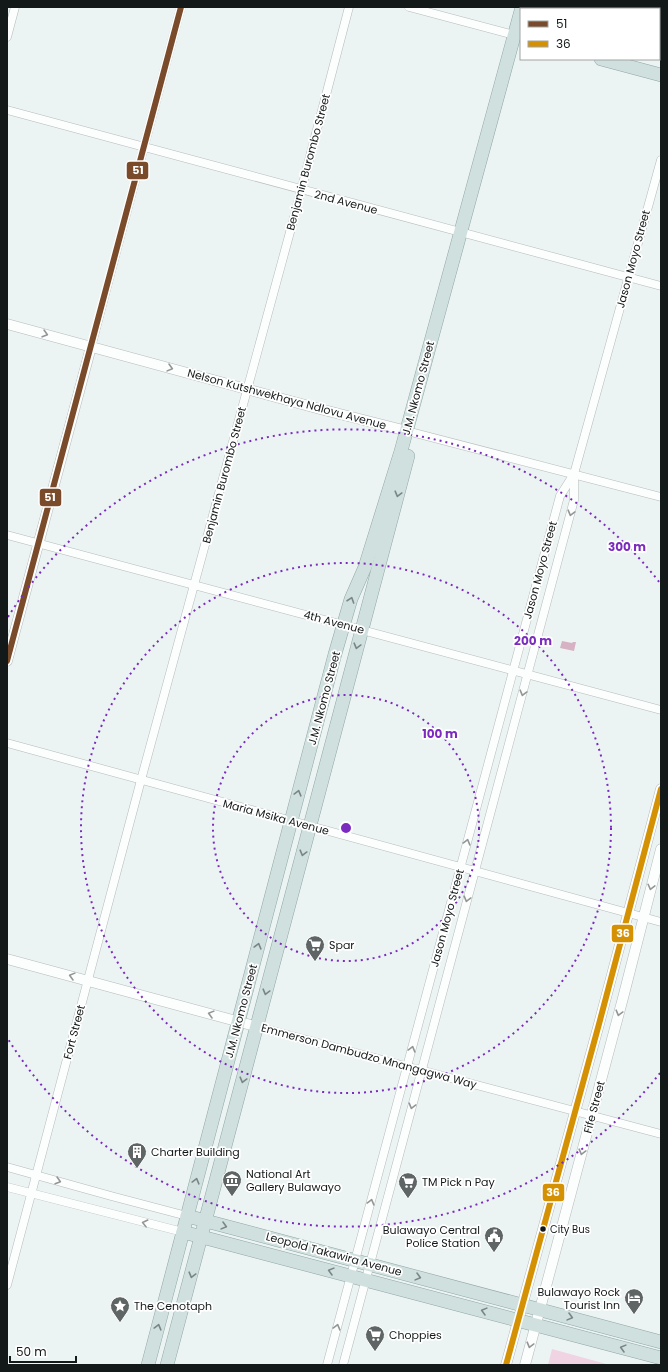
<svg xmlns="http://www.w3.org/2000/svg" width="668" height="1372" font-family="Poppins,sans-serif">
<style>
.green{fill:#f0d4e3}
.water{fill:#d7b1c4}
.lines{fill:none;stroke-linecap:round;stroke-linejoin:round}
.minor-casing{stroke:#b5bbba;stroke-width:9}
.tertiary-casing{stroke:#b5bbba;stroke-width:11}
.trunk-casing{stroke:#8fa6a5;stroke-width:14}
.minor{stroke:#fcfdfd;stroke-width:8}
.tertiary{stroke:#fcfdfd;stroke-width:10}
.trunk{stroke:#cfe0de;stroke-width:13}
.bus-1-casing{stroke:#fff;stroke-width:9}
.bus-2-casing{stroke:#fff;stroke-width:9}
.bus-1{stroke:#7a4b2a;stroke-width:6}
.bus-2{stroke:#d59104;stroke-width:6}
.oneway{stroke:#939696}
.oneway2{stroke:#7a8685}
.ring{fill:none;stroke:#7b2cbf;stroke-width:2;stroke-dasharray:2 4}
.bus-dot{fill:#131818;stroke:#fff;stroke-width:1.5}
.labels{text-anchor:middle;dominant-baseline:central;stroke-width:3.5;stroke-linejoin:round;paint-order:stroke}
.bus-label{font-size:10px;fill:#131818;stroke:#fff;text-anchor:start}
.street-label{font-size:11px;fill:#131818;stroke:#fff}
.poi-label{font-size:11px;fill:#131818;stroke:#fff;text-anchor:start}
.centre{fill:#7b2cbf;stroke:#fff;stroke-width:2}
.ring-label{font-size:12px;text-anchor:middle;font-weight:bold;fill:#7b2cbf;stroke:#fff;stroke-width:3.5;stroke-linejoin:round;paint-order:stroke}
.line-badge{stroke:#fff;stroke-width:1.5}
.badge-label{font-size:11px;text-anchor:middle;font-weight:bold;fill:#fff}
</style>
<rect width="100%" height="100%" fill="#ecf4f3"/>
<path class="green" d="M 552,1349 L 610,1365 L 548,1365 Z"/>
<path class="water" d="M 562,641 L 572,643 L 573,642 L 576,642 L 574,651 L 560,648 Z"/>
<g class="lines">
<g class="minor-casing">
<g id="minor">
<path d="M 409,7 L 514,35"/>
<path d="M 7,37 L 15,7"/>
<path d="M 7,110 L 661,286"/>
<path d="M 91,347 L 181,7"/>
<path d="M 407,431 L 661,497"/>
<path d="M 7,535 L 661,710"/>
<path d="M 7,743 L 661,922"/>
<path d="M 262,1028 L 661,1134"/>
<path d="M 7,1167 L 111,1196 L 187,1216"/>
<path d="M 7,1187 L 183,1232"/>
<path d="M 7,1285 L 141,780 L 296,210 L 349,7"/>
<path d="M 327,1365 L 560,496 L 574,474"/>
<path d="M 343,1365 L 574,500 L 574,474 L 661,160"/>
</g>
</g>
<g class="tertiary-casing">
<g id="tertiary">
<path d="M 7,324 L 320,409 L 407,431"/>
<path d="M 7,661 L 91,347"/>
<path d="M 7,959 L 262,1028"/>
<path d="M 506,1365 L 599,1024 L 661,789"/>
<path d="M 525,1365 L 623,998 L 661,849"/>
</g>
</g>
<g class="trunk-casing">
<g id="trunk">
<path d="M 601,59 L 661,75"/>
<path d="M 187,1216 L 661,1342"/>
<path d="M 183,1232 L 661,1358"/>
<path d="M 148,1365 L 335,654 L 351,599 L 365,567 L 401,451 L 522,7"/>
<path d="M 167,1365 L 408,456"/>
</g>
</g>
<use href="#minor" class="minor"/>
<use href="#tertiary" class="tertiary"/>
<use href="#trunk" class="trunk"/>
<g class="bus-1-casing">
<path id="bus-1" d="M 7,661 L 181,7"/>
</g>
<g class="bus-2-casing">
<path id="bus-2" d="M 506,1365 L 599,1024 L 661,789"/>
</g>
<use href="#bus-1" class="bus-1"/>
<use href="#bus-2" class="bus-2"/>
</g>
<defs><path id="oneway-chevron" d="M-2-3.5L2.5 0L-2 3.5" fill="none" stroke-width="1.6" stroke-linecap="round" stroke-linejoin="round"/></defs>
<g class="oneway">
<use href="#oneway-chevron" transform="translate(45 334) rotate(16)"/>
<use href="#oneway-chevron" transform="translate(170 368) rotate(15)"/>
<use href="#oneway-chevron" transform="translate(571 513) rotate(105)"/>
<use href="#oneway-chevron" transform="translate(523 693) rotate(105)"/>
<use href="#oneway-chevron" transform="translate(467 842) rotate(-75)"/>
<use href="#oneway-chevron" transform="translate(651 887) rotate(104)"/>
<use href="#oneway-chevron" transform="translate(467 899) rotate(105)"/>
<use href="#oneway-chevron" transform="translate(72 976) rotate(-165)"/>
<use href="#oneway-chevron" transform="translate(619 1013) rotate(105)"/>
<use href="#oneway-chevron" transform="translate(211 1014) rotate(-165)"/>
<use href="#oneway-chevron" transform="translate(412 1049) rotate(-75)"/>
<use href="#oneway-chevron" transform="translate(412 1106) rotate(105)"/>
<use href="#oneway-chevron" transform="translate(582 1152) rotate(105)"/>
<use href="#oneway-chevron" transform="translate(58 1181) rotate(16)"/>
<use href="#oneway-chevron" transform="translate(371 1202) rotate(-75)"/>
<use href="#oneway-chevron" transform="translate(145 1223) rotate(-166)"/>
<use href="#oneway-chevron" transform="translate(337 1327) rotate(-75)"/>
<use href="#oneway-chevron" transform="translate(530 1345) rotate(105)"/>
</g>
<g class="oneway2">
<use href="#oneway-chevron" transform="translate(398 494) rotate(105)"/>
<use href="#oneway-chevron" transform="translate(351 600) rotate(-71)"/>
<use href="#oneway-chevron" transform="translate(357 646) rotate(105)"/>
<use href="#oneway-chevron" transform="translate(298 793) rotate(-75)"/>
<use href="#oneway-chevron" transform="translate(303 853) rotate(105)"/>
<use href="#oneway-chevron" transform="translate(258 946) rotate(-75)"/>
<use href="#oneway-chevron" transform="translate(266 992) rotate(105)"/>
<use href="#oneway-chevron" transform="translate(243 1080) rotate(105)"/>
<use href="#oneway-chevron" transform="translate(196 1181) rotate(-75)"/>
<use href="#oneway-chevron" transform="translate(224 1226) rotate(15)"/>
<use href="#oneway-chevron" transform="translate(331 1271) rotate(-165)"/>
<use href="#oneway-chevron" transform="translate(192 1275) rotate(105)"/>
<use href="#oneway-chevron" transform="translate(418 1277) rotate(15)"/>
<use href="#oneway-chevron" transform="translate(484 1311) rotate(-165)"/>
<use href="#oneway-chevron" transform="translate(570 1317) rotate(15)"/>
<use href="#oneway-chevron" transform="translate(158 1327) rotate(-75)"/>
<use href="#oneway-chevron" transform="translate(623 1348) rotate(-165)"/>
</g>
<g class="ring">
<circle cx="346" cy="828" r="133"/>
<circle cx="346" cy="828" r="265"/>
<path d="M660 1073A398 398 0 0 1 8 1039M8 617A398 398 0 0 1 660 583"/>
</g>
<defs>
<g id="supermarket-pin" transform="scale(1)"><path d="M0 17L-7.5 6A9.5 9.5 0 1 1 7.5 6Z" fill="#5f6565" stroke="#fff"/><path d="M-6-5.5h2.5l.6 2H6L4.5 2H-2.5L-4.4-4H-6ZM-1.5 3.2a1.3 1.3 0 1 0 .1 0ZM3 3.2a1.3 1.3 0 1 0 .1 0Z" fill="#fff"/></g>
<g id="building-pin" transform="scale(1)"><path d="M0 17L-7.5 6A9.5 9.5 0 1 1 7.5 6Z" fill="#5f6565" stroke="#fff"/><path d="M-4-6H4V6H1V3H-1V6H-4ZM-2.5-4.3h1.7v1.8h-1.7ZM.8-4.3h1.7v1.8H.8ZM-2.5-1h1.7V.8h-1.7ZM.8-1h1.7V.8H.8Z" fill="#fff"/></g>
<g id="museum-pin" transform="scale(1)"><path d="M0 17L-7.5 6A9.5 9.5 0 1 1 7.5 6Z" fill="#5f6565" stroke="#fff"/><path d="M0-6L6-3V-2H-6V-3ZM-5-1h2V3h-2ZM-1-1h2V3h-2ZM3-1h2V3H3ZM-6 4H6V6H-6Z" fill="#fff"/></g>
<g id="civic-pin" transform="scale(1)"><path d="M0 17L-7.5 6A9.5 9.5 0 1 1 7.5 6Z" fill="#5f6565" stroke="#fff"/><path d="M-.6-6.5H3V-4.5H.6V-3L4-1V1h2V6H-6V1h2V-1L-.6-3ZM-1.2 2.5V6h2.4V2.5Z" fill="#fff"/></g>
<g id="hotel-pin" transform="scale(1)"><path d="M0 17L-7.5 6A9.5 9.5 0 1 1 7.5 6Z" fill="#5f6565" stroke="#fff"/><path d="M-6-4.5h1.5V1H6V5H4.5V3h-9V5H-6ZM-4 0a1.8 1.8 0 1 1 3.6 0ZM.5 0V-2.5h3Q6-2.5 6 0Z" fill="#fff"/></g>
<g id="sight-pin" transform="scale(1)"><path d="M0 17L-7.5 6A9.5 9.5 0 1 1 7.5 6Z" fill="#5f6565" stroke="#fff"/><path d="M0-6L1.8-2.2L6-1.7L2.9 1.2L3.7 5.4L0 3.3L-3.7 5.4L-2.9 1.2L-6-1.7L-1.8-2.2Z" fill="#fff"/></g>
</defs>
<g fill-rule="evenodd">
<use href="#supermarket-pin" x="315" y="945"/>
<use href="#building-pin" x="137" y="1152"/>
<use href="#museum-pin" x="232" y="1180"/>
<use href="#supermarket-pin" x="408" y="1182"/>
<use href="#civic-pin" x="494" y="1236"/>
<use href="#hotel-pin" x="634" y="1298"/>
<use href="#sight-pin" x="120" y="1306"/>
<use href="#supermarket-pin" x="375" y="1335"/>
</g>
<circle class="bus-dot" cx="543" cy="1229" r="3.5"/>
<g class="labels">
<g class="bus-label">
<text x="550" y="1229">City Bus</text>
</g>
<g class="street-label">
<text transform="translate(308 162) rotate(-75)">Benjamin Burombo Street</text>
<text transform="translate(346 202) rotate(15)">2nd Avenue</text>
<text transform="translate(633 259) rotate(-75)">Jason Moyo Street</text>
<text transform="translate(418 388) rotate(-75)">J.M. Nkomo Street</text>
<text transform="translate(287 399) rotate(15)">Nelson Kutshwekhaya Ndlovu Avenue</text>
<text transform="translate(224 475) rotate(-75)">Benjamin Burombo Street</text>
<text transform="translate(540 570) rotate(-75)">Jason Moyo Street</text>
<text transform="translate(334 622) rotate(15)">4th Avenue</text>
<text transform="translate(324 698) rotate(-75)">J.M. Nkomo Street</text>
<text transform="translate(276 817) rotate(15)">Maria Msika Avenue</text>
<text transform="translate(447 918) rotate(-75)">Jason Moyo Street</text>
<text transform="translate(241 1011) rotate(-75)">J.M. Nkomo Street</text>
<text transform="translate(74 1032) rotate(-75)">Fort Street</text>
<text transform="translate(369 1056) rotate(15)">Emmerson Dambudzo Mnangagwa Way</text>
<text transform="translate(594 1107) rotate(-75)">Fife Street</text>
<text transform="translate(334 1254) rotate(15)">Leopold Takawira Avenue</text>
</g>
<g class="poi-label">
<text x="329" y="945">Spar</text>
<text x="151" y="1152">Charter Building</text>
<text x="246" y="1174">National Art<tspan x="246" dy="13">Gallery Bulawayo</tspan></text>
<text x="422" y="1182">TM Pick n Pay</text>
<text x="480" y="1230" text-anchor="end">Bulawayo Central<tspan x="480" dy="13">Police Station</tspan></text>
<text x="620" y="1292" text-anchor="end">Bulawayo Rock<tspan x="620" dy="13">Tourist Inn</tspan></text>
<text x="134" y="1306">The Cenotaph</text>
<text x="389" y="1335">Choppies</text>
</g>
</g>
<circle cx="346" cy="828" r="6" class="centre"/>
<g class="ring-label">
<text x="627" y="551">300 m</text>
<text x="533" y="645">200 m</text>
<text x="440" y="738">100 m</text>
</g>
<g class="line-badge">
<rect x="126" y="161" width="23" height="19" rx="4" fill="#7a4b2a"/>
<rect x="39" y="488" width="23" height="19" rx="4" fill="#7a4b2a"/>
<rect x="611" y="924" width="23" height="19" rx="4" fill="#d59104"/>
<rect x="542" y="1183" width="23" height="19" rx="4" fill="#d59104"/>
</g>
<g class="badge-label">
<text x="138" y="174">51</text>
<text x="50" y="501">51</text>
<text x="623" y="937">36</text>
<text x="553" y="1196">36</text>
</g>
<rect width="668" height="1372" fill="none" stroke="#131818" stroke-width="16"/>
<rect x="520" y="8" width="140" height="52" fill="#ffffff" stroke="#a1a3a3"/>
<rect x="528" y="21" width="20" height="6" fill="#7a4b2a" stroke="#a1a3a3"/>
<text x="556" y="28" font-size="12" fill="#131818">51</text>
<rect x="528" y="41" width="20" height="6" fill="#d59104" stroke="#a1a3a3"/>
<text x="556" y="48" font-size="12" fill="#131818">36</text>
<path d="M10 1356v6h66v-6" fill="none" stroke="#131818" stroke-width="2"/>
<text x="16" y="1356" font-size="12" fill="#131818" stroke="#ffffff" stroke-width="3" paint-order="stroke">50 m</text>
</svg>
